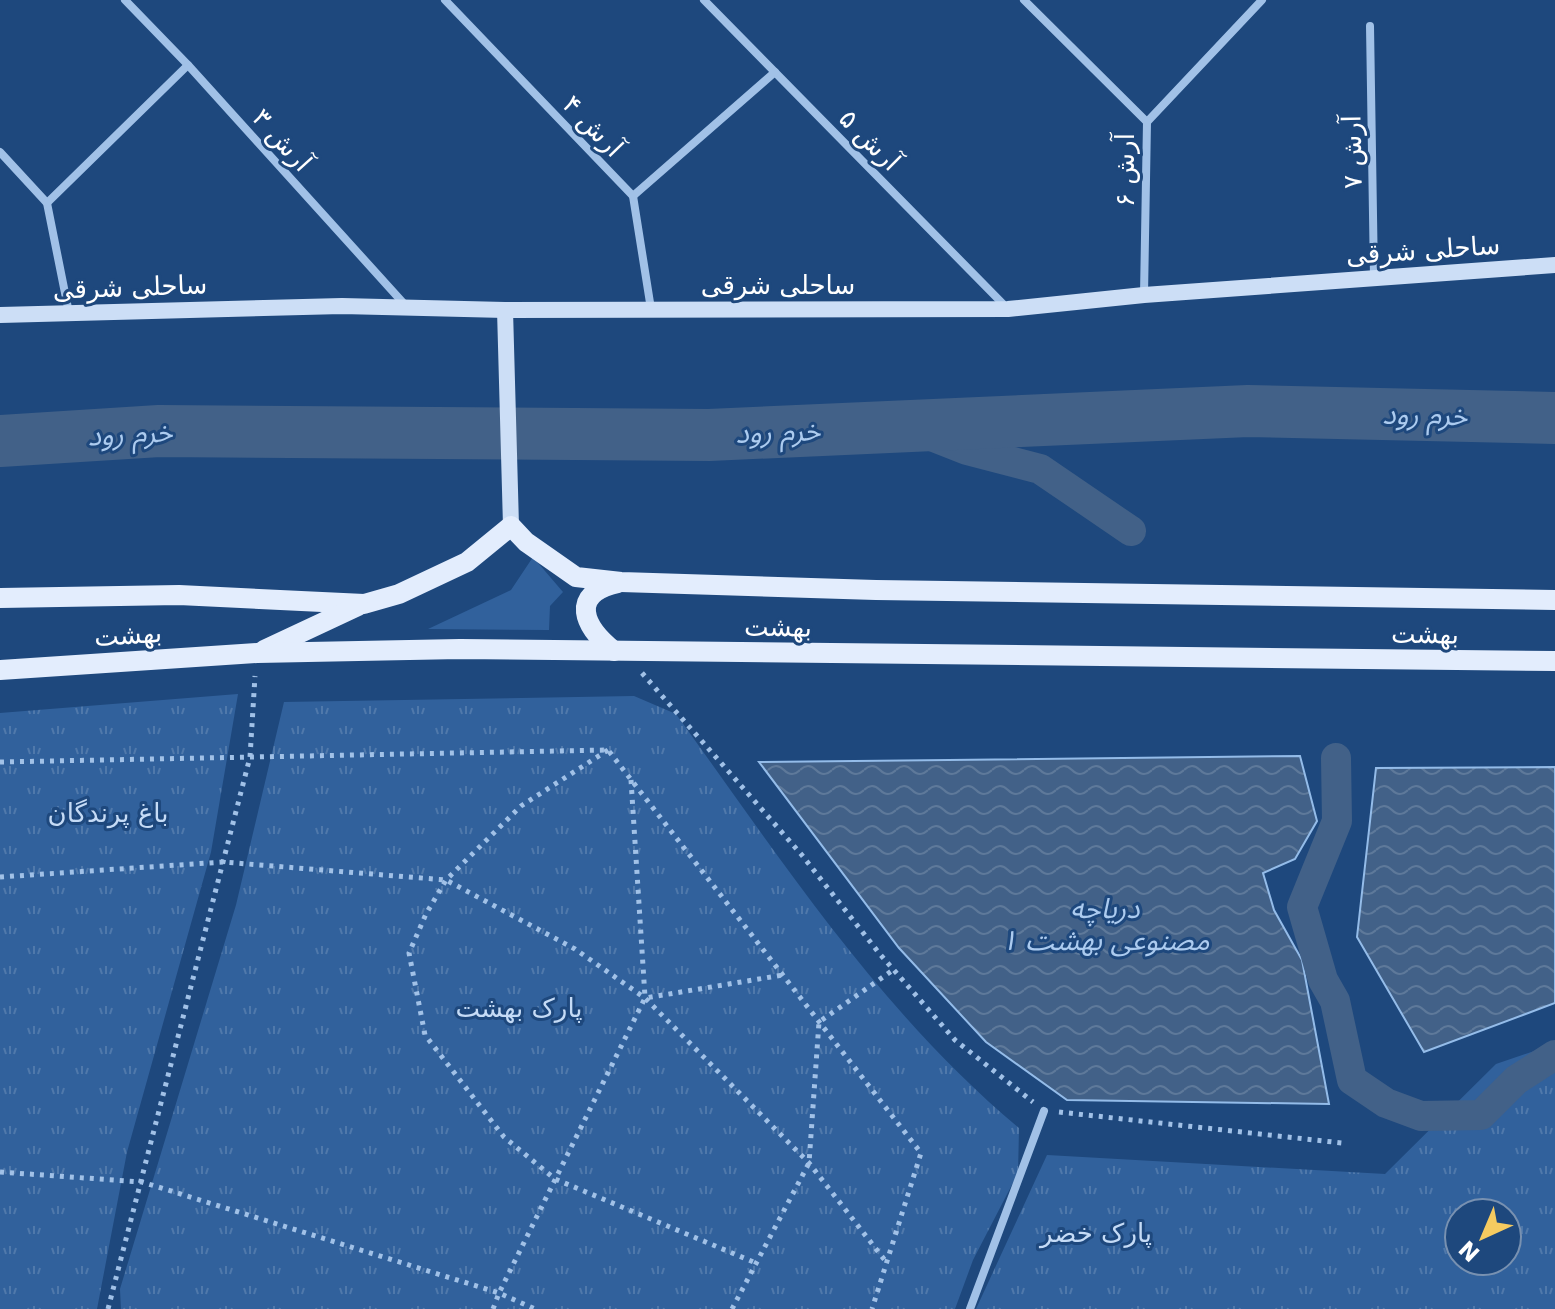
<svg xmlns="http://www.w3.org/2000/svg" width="1555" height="1309" font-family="'DejaVu Sans','Noto Sans Arabic',sans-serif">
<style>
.green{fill:#31619c}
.park{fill:url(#park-tufts);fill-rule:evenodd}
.water{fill:url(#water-waves);stroke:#94bce9;stroke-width:2}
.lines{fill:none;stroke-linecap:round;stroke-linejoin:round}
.canal{stroke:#426188;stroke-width:30}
.river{stroke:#426188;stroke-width:52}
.path{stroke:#a1c1e7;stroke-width:5;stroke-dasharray:4 6;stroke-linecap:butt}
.minor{stroke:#a1c1e7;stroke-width:8}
.secondary{stroke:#ccdef6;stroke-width:16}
.primary{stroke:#e3edfd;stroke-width:20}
.labels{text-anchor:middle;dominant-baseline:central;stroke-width:6;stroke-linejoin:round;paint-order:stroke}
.street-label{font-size:26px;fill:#fff;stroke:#1e487d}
.park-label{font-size:26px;fill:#c5dbf6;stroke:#1e487d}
.water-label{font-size:28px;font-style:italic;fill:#accbef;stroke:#1e487d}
</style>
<defs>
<pattern id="park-tufts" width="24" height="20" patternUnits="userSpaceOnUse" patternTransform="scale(2)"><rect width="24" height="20" fill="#31619c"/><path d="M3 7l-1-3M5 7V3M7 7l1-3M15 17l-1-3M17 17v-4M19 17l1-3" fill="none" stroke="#5079ab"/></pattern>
<pattern id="water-waves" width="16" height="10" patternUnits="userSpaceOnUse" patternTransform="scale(2)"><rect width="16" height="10" fill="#426188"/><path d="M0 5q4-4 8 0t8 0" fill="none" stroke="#5e799a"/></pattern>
</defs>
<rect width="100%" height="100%" fill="#1e487d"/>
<path class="green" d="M 533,557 L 563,592 L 550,606 L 549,630 L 428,629 L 511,590 Z"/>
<g class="park">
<path d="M 238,694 L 211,852 L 127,1152 L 97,1309 L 0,1309 L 0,713 Z"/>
<path d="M 634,696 L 676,714 C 781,859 880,1012 1019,1128 L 1018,1173 L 973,1260 L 955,1309 L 121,1309 L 120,1289 L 236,905 L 284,702 Z"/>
<path d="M 1555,1044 L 1555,1309 L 976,1309 L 1047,1155 L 1385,1174 L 1496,1064 ZM 1459,1213 L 1507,1213 L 1507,1261 L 1459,1261 Z"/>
</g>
<g class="water">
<path d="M 1300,756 L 1317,821 L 1295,859 L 1263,873 L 1274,910 L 1302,960 L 1329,1104 L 1067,1100 L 986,1042 L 899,948 L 759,762 Z"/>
<path d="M 1555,767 L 1555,1003 L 1424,1052 L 1357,937 L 1376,768 Z"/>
</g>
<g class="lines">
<g class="canal">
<path d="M 906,426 L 967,450 L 1040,469 L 1131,531"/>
<path d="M 1336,758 L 1337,821 L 1302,907 L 1323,980 L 1335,1001 L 1352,1080 L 1386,1103 L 1421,1116 L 1481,1115 L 1516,1080 L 1555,1055"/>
</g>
<path class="river" d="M 0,441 L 159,431 L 709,435 L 1248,411 L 1555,418"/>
<g class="path">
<path d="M 642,673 L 801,854 L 879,953 L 955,1040 L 1033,1102"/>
<path d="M 608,750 L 521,806 L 446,880 L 426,914 L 409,953 L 425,1035 L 504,1137 L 555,1179 L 756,1263"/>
<path d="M 0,762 L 608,750 L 921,1153 L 872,1309"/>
<path d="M 631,780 L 645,997"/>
<path d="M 0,877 L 223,862 L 446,880 L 575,949 L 645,998 L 809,1163 L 887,1263"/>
<path d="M 1059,1112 L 1342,1143"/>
<path d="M 0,1172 L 142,1182 L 499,1293 L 535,1309"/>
<path d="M 108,1309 L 250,757 L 255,676"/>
<path d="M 493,1309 L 499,1293 L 645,998 L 783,975"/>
<path d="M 732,1309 L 809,1163 L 819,1022 L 893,970"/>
</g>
<g class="minor">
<path d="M 125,0 L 188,65 L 406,306"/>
<path d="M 445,0 L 633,196 L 651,309"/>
<path d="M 704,0 L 1007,308"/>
<path d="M 1024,0 L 1147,122 L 1144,295"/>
<path d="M 1370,26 L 1374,277"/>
<path d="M 1147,122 L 1262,0"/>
<path d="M 0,152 L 47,203 L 69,313"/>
<path d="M 633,196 L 775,72"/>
<path d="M 47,203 L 188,65"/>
<path d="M 970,1309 L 1044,1111"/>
</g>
<g class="secondary">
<path d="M 505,310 L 511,526"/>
<path d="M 0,315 L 342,306 L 505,310 L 1008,309 L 1144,295 L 1555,265"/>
</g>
<g class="primary">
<path d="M 0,598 L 179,595 L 364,604 L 399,594 L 467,562 L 511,526 L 526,542 L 576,577 L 621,582 L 876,590 L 1555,600"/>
<path d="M 264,650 L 358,606"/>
<path d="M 614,651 C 584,627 568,594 618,583"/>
<path d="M 0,670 L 257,653 L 460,649 L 1555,661"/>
</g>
</g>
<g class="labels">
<g class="street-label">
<text transform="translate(593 126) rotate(46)">آرش ۴</text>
<text transform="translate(282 140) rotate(48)">آرش ۳</text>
<text transform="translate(870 140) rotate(45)">آرش ۵</text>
<text transform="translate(1352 152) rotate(-91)">آرش ۷</text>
<text transform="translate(1125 170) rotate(-90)">آرش ۶</text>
<text transform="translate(1423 250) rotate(-4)">ساحلی شرقی</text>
<text x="778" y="285">ساحلی شرقی</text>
<text transform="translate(130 287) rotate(-2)">ساحلی شرقی</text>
<text transform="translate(778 627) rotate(1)">بهشت</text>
<text transform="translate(1425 634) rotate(1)">بهشت</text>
<text transform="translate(128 635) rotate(-4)">بهشت</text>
</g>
<g class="park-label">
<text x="108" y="813">باغ پرندگان</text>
<text x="519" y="1008">پارک بهشت</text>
<text x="1096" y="1233">پارک خضر</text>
</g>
<g class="water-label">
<text transform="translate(1425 415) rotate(1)">خرم رود</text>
<text transform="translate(778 432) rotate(-2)">خرم رود</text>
<text transform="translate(130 434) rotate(-3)">خرم رود</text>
<text x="1105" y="908">دریاچه<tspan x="1105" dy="32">مصنوعی بهشت ۱</tspan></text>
</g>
</g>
<g transform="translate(1483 1237) rotate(224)"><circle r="38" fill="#1e487d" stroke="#7891b1" stroke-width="2"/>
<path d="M0-6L14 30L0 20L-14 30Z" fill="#f6cb60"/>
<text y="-12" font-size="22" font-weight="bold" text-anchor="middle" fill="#ffffff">N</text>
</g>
</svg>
